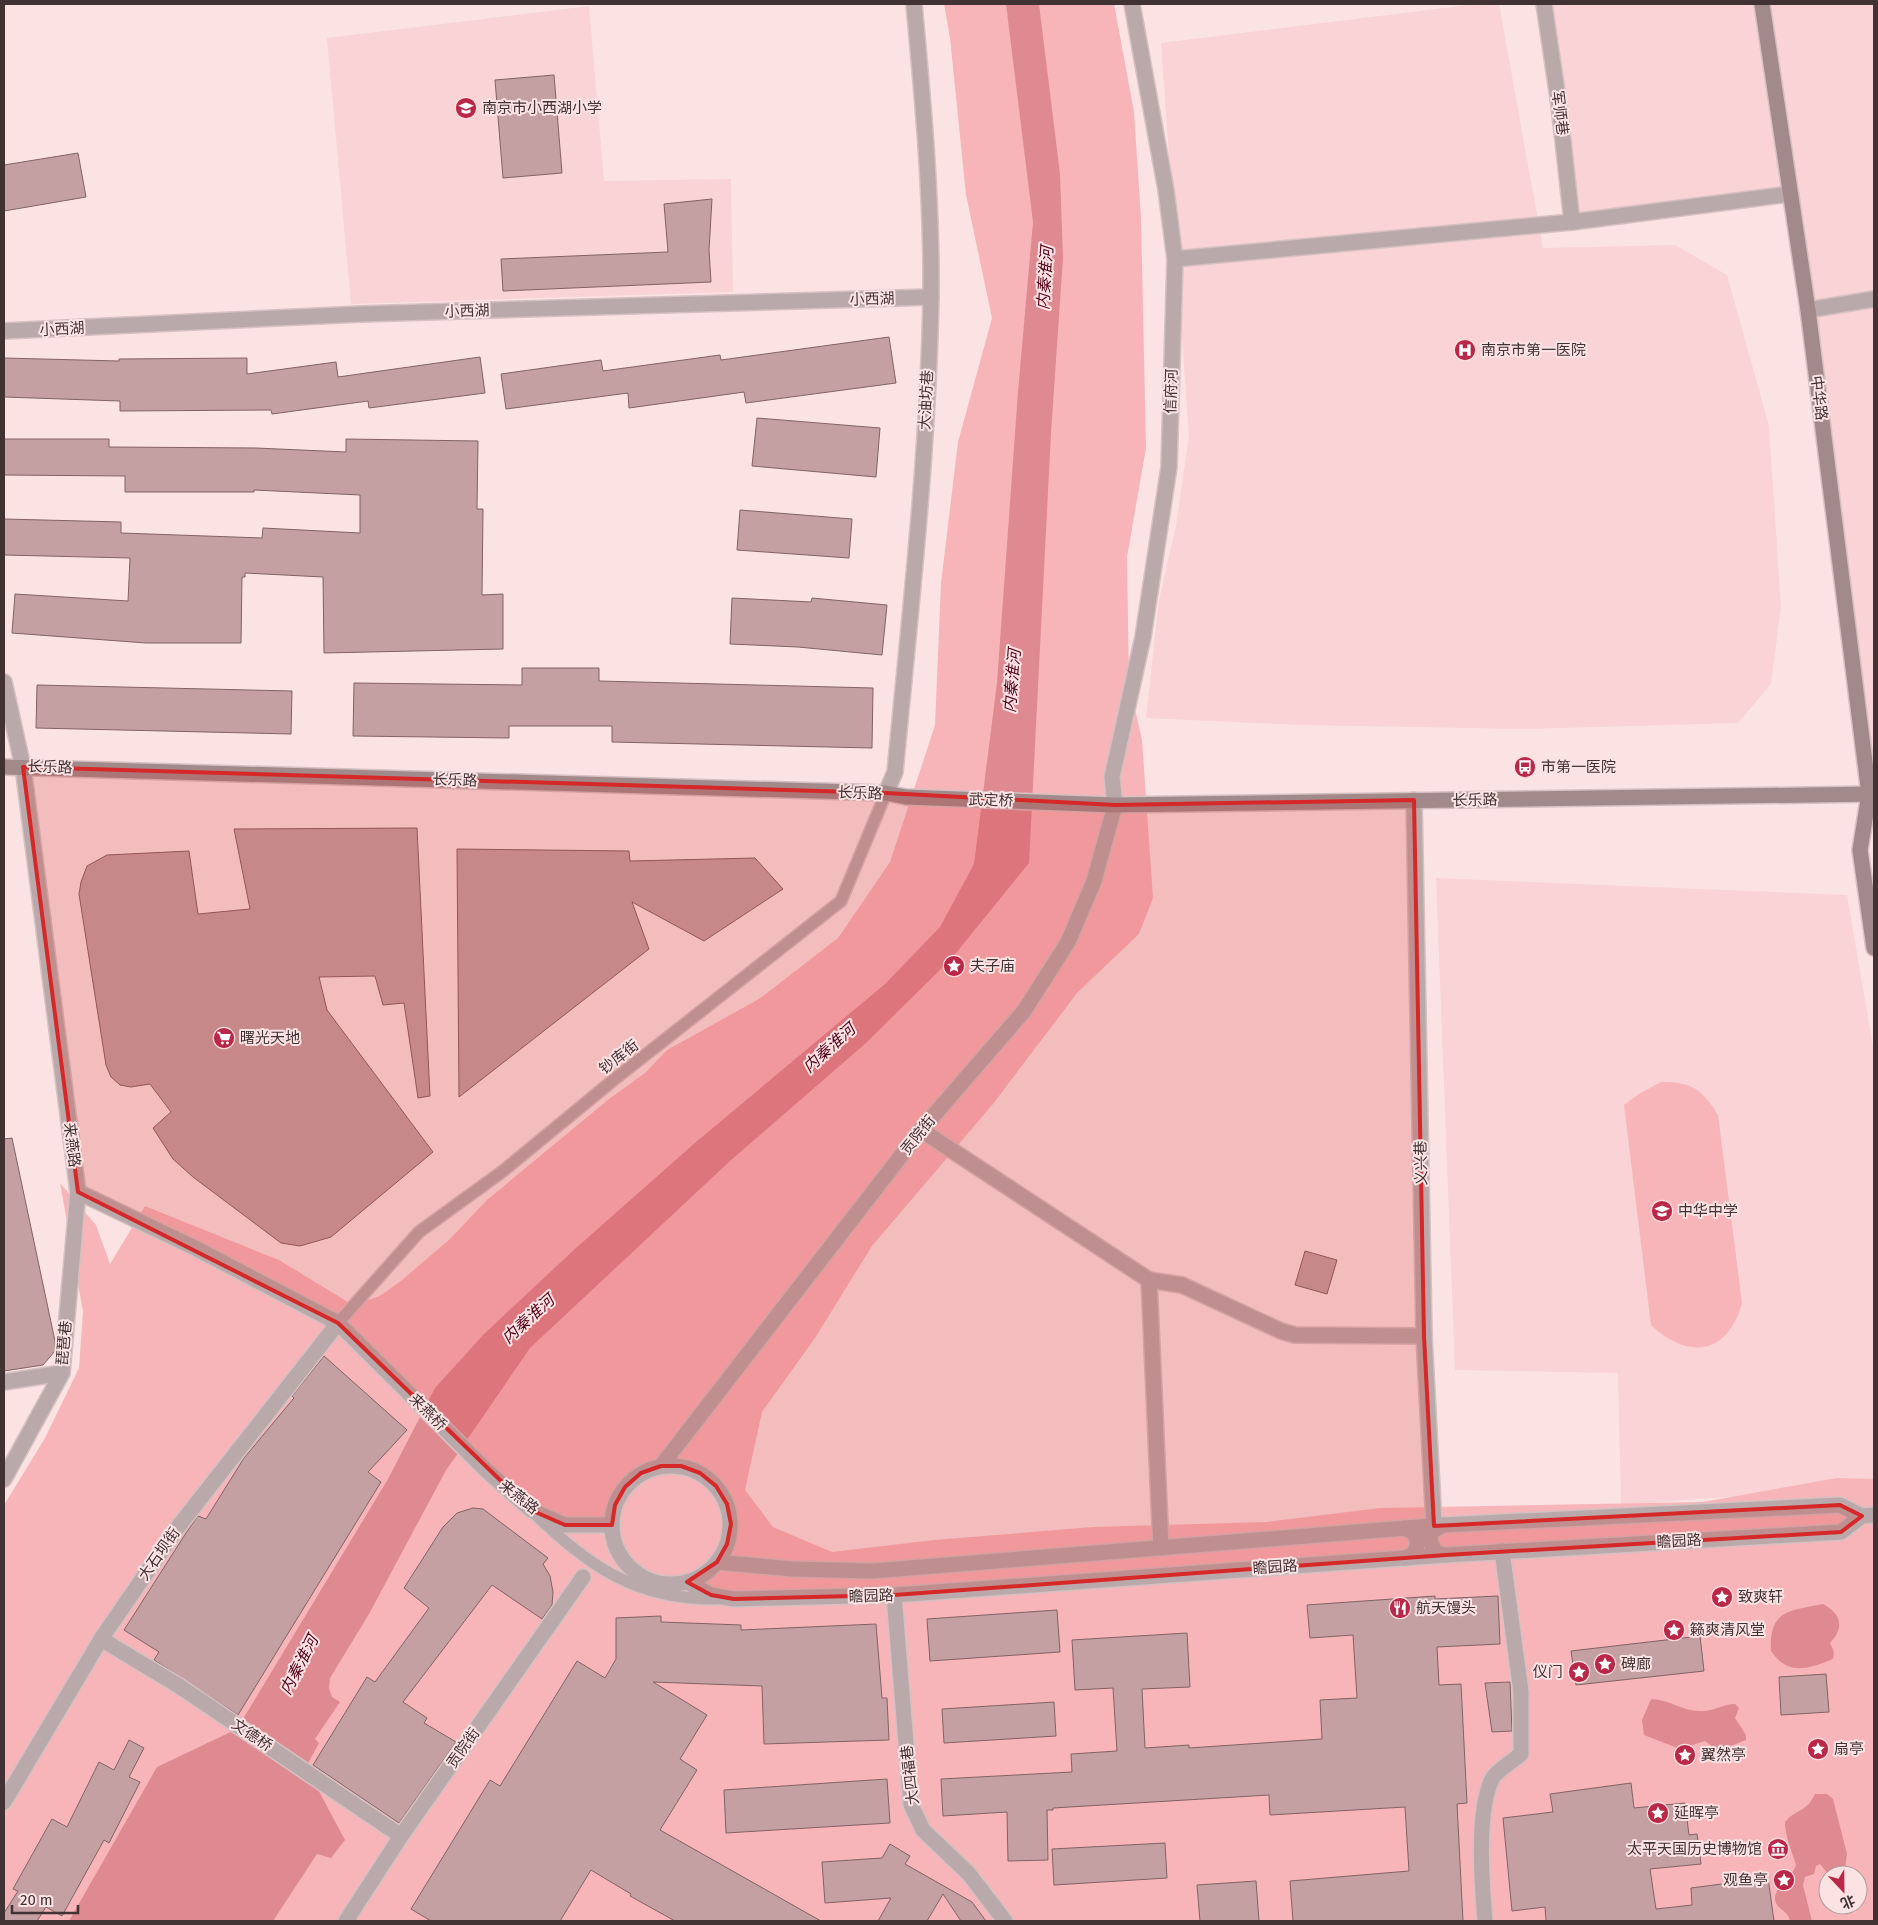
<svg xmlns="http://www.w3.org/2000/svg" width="1878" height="1925" font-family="'Fira Sans','Noto Sans SC',sans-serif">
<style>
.built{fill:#f9d3d5}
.green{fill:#f8b5b9;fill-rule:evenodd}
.water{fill:#df8991}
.building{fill:#c4a0a2;stroke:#826264}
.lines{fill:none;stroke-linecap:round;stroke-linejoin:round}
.lane-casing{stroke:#d6c0c1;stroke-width:14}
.street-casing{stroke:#d6c0c1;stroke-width:18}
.secondary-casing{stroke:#d6c0c1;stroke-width:18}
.lane{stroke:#baa9aa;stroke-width:11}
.street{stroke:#baa9aa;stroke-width:15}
.secondary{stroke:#a28a8b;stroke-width:15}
.marked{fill:#d62828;fill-opacity:0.2;stroke:#d62828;stroke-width:4;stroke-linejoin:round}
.labels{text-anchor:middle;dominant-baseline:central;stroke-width:4;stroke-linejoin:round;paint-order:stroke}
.poi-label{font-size:15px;fill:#413233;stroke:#fbe3e4;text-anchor:start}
.street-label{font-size:15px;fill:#413233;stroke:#fbe3e4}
.water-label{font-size:16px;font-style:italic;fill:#520419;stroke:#fbe3e4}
</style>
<rect width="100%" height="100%" fill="#fbe3e4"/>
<g class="built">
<path d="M 1477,4 L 1499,4 L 1543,248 L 1675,245 L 1727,275 L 1769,426 L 1781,606 L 1771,684 L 1738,723 L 1525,729 L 1302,725 L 1146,718 L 1159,600 L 1176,526 L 1189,436 L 1161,43 Z"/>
<path d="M 1544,4 L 1874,4 L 1874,791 L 1790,194 L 1572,222 Z"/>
<path d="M 589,6 L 604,181 L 731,179 L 733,292 L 351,304 L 327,38 Z"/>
<path d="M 1436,878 L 1847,895 L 1874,1053 L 1874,1486 L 1621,1505 L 1618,1373 L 1455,1370 Z"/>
</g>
<g class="green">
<path d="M 944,4 L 1114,4 L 1134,112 L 1141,218 L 1146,448 L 1127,557 L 1129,683 L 1142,740 L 1153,898 L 1139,934 L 1077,993 L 993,1104 L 872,1246 L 815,1338 L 762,1412 L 745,1490 L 773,1527 L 832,1552 L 934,1540 L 1093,1527 L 1266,1522 L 1380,1508 L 1703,1502 L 1837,1478 L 1874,1479 L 1874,1921 L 4,1921 L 4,1505 L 45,1438 L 79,1368 L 83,1312 L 60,1183 L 96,1225 L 110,1264 L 145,1206 L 279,1260 L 353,1305 L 380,1296 L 402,1280 L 450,1239 L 487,1200 L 609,1099 L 645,1073 L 667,1050 L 759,999 L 838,938 L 890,862 L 935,725 L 941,583 L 958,442 L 992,318 L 966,195 L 950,38 ZM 1828,1875 L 1858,1875 L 1858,1905 L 1828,1905 Z"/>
<path d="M 1661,1082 C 1692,1082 1702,1089 1718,1115 L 1742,1303 C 1728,1355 1688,1360 1651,1325 L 1624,1105 L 1639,1094 Z"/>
</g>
<g class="water">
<path d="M 1006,4 L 1039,4 L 1060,174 L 1063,258 L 1051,433 L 1029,863 L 952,958 L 866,1043 L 730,1161 L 530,1348 L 445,1472 L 369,1614 L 330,1678 L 329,1689 L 332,1697 L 340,1702 L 315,1739 L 319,1743 L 306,1767 L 345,1840 L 331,1858 L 317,1854 L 273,1921 L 69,1921 L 157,1767 L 237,1729 L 388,1479 L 435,1388 L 484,1334 L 576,1248 L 696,1142 L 885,984 L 940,927 L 974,864 L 997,683 L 1018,392 L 1033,222 Z"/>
<path d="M 1823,1604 C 1841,1614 1845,1627 1830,1643 L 1834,1652 L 1833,1659 C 1808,1669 1788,1676 1771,1651 C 1769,1610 1788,1611 1823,1604 Z"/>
<path d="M 1651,1699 C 1668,1699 1682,1711 1700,1711 C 1713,1712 1723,1704 1735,1704 L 1739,1708 L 1735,1718 L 1746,1735 L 1746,1740 L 1718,1751 L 1705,1741 L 1680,1749 L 1644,1735 L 1642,1720 Z"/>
<path d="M 1815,1794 L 1827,1794 L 1833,1799 L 1847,1854 L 1844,1875 L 1829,1875 L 1820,1864 L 1816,1866 L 1814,1874 L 1805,1877 L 1803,1885 L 1812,1921 L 1790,1921 C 1788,1911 1780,1911 1776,1903 C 1770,1889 1792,1878 1796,1865 C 1792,1851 1785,1837 1785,1822 C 1797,1808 1806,1813 1815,1794 Z"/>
</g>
<g class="building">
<path d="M 554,75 L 562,173 L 503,178 L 495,80 Z"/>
<path d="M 78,153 L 86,197 L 4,211 L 4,165 Z"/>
<path d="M 712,199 L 709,250 L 711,282 L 503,291 L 501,259 L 668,252 L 664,204 Z"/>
<path d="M 889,337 L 896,383 L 746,403 L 744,392 L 629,408 L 628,393 L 506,409 L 501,374 L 601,360 L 603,371 L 720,355 L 721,360 Z"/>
<path d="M 480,357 L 485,393 L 369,408 L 368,401 L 272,414 L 271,410 L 120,411 L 120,401 L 4,397 L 4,358 L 119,361 L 119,359 L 247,358 L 247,374 L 336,362 L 338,377 Z"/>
<path d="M 757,418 L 880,428 L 876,477 L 752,466 Z"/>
<path d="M 4,439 L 109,439 L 109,447 L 256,448 L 346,452 L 346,439 L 478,441 L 477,509 L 483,509 L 482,595 L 503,594 L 503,649 L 324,653 L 323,577 L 245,573 L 245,577 L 242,577 L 241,643 L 146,643 L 12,633 L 15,594 L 128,601 L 130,558 L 4,555 L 4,519 L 121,522 L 121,533 L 262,538 L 263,528 L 360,533 L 360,495 L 254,490 L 254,492 L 125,492 L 125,476 L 4,475 Z"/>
<path d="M 740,510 L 852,519 L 849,558 L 737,550 Z"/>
<path d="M 732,598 L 811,602 L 812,598 L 887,605 L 882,655 L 798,647 L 730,644 Z"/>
<path d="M 522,668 L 599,668 L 599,681 L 873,688 L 872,748 L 612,742 L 612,726 L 509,726 L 509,738 L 353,736 L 354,683 L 522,685 Z"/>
<path d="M 37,685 L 292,691 L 291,734 L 36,728 Z"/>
<path d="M 417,828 L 430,1096 L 418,1098 L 404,1003 L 383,1005 L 375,976 L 319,977 L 327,1010 L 433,1152 L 331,1237 L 300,1246 L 281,1243 L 193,1177 L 173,1159 L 153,1128 L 171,1112 L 150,1084 L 131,1087 L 120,1085 L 111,1077 L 106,1065 L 79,894 L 81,882 L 87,866 L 107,855 L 189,851 L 198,914 L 250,909 L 234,829 Z"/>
<path d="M 457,849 L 629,851 L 630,861 L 755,858 L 783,889 L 704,941 L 632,902 L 649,949 L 459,1097 Z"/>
<path d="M 12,1138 L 55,1341 L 55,1351 L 43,1365 L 4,1371 L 4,1139 Z"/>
<path d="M 1305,1251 L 1337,1260 L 1327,1294 L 1295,1285 Z"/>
<path d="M 324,1356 L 407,1430 L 368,1472 L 381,1482 L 238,1715 L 154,1660 L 159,1652 L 124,1630 L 186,1533 L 198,1516 L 206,1519 L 244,1458 L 294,1398 L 292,1396 Z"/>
<path d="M 473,1508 L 483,1509 L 548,1558 L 543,1564 L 550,1576 L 553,1592 L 552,1605 L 542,1619 L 492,1585 L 403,1702 L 427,1718 L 424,1723 L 456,1742 L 399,1823 L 313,1765 L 367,1677 L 375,1682 L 429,1608 L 404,1588 L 443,1527 L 457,1513 Z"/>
<path d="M 1435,1596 L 1435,1599 L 1498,1596 L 1500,1644 L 1437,1647 L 1439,1685 L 1461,1684 L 1467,1803 L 1457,1804 L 1463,1921 L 1293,1921 L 1290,1881 L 1409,1871 L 1405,1807 L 1270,1815 L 1269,1795 L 1053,1808 L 1053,1810 L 1047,1810 L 1048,1860 L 1008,1861 L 1007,1812 L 943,1816 L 941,1779 L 1072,1772 L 1071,1754 L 1117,1751 L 1113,1688 L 1075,1690 L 1072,1640 L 1187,1633 L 1190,1687 L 1142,1689 L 1145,1748 L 1189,1745 L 1189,1748 L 1322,1739 L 1320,1700 L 1357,1698 L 1353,1635 L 1310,1638 L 1307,1605 Z"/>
<path d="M 1057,1610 L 1060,1652 L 930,1661 L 927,1619 Z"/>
<path d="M 661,1616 L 661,1622 L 741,1625 L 741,1630 L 876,1624 L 882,1698 L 887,1698 L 889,1740 L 764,1744 L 762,1686 L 653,1682 L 707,1715 L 680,1759 L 697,1770 L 660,1830 L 821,1921 L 675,1921 L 630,1896 L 631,1894 L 591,1870 L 560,1921 L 431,1921 L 411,1909 L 490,1780 L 500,1786 L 577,1661 L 605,1678 L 616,1659 L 616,1618 Z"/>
<path d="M 1700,1636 L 1704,1671 L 1576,1685 L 1571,1651 Z"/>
<path d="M 1826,1674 L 1829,1712 L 1781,1715 L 1779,1677 Z"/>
<path d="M 1510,1682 L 1512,1731 L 1492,1732 L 1485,1683 Z"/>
<path d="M 1054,1702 L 1056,1736 L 944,1743 L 942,1709 Z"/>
<path d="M 129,1740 L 144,1748 L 129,1777 L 140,1782 L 109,1843 L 104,1840 L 62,1916 L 46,1907 L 37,1921 L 4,1921 L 4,1913 L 18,1891 L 13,1889 L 52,1819 L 67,1827 L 99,1762 L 114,1770 Z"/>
<path d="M 887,1779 L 890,1823 L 726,1833 L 724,1790 Z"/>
<path d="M 1631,1783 L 1634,1808 L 1685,1803 L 1689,1835 L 1697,1834 L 1701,1864 L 1650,1869 L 1656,1909 L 1692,1905 L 1691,1888 L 1768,1878 L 1774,1921 L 1546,1921 L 1545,1907 L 1512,1911 L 1503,1818 L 1553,1812 L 1550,1794 Z"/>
<path d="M 1165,1843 L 1167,1878 L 1054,1885 L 1052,1849 Z"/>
<path d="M 890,1844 L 910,1856 L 905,1864 L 972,1902 L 986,1921 L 961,1921 L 943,1894 L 927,1921 L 878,1921 L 891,1898 L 825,1903 L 822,1862 L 882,1858 Z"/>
<path d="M 1256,1881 L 1259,1921 L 1200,1921 L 1197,1885 Z"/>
</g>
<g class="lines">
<g class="lane-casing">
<g id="lane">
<path d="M 338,1323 L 419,1232 L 503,1171 L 611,1082 L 841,901 L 886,793"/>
<path d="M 536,1515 C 590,1568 639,1600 717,1599"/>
</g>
</g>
<g class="street-casing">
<g id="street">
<path d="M 1544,4 L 1559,105 L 1572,222"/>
<path d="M 1175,259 L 1572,222 L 1790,194"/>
<path d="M 1808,310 L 1874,299"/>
<path d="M 4,331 L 361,314 L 931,297"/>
<path d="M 4,682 L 23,767 L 78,1192 L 195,1248 L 338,1323 L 487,1471 L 531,1510 L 565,1525 L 612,1525"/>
<path d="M 886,793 L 895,772 C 910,615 928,456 931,297 C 932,199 923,101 914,4"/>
<path d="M 1414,800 L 1424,1336 L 1434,1526"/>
<path d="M 921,1130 L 1149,1280 L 1182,1285 L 1281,1331 L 1295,1335 L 1424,1336"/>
<path d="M 1149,1280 L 1161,1548"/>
<path d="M 4,1382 L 62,1373"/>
<path d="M 661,1466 L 921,1130 L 1024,1011 L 1068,942 L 1094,881 L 1115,805 L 1112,777 L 1143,637 L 1169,467 L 1175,259 L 1166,190 L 1132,4"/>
<circle cx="671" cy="1525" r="59"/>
<path d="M 4,1479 L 62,1373 L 78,1192"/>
<path d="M 1443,1525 L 1431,1532 L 1430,1542 L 1436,1553 L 1446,1555"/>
<path d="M 1404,1528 L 1414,1533 L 1418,1542 L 1414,1554 L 1405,1558"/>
<path d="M 717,1562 L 792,1569 L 872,1571 L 1443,1525 L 1840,1505 L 1862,1516"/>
<path d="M 687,1582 L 711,1595 L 734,1599 L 894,1595 L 1446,1555 L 1841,1532 L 1862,1516 L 1874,1515"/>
<path d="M 894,1595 L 911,1805 L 923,1830 L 969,1874 L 1005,1921"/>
<path d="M 101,1639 L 179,1686 L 401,1836"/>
<path d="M 4,1802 L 101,1639 L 178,1527 L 338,1323"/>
<path d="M 346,1921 L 401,1836 L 583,1577"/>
<path d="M 1485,1921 C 1482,1883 1476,1814 1492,1779 C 1497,1770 1513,1761 1521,1754 L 1521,1692 L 1502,1551"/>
</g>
</g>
<g class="secondary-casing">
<g id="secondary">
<path d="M 1762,4 L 1808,310 L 1869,794 L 1860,850 L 1874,948"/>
<path d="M 4,767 L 886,793 L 906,797 L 1115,805 L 1874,794"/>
</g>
</g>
<use href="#lane" class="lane"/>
<use href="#street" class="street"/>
<use href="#secondary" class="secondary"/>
</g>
<path class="marked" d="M 23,767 L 886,793 L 1115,805 L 1414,800 L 1424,1336 L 1434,1526 L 1840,1505 L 1862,1516 L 1841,1532 L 1446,1555 L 894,1595 L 734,1599 L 711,1595 L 687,1582 L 717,1562 L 727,1544 L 731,1524 L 727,1504 L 716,1486 L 700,1473 L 681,1466 L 661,1466 L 641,1473 L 625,1487 L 615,1505 L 612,1525 L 565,1525 L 531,1510 L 338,1323 L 78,1192 Z"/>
<defs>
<g id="school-disc" transform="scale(1.125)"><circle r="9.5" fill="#b92848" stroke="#fbe3e4"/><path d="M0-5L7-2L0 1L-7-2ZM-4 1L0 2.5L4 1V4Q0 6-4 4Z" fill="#fff"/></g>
<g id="hospital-disc" transform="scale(1.125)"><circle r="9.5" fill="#b92848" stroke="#fbe3e4"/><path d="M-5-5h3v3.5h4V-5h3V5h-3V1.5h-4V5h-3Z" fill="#fff"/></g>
<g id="bus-disc" transform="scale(1.125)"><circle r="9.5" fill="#b92848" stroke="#fbe3e4"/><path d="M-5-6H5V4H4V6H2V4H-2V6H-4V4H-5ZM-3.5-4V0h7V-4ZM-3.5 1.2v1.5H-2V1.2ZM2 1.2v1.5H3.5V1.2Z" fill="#fff"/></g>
<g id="sight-disc" transform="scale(1.125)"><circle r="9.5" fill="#b92848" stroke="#fbe3e4"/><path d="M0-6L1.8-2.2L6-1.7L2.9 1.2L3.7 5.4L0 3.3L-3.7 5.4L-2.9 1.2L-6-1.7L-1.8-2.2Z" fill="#fff"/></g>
<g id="supermarket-disc" transform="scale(1.125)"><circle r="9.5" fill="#b92848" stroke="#fbe3e4"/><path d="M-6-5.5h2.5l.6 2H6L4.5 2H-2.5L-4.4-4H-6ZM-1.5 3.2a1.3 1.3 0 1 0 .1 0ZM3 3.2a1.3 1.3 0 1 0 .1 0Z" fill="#fff"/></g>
<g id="restaurant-disc" transform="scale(1.125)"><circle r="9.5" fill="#b92848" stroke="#fbe3e4"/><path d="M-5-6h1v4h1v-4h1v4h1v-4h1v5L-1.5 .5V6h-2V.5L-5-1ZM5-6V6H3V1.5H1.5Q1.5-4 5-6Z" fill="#fff"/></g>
<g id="museum-disc" transform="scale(1.125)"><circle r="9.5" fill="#b92848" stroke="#fbe3e4"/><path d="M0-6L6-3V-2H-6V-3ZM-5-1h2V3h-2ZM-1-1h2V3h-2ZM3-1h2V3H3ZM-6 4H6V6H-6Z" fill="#fff"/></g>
</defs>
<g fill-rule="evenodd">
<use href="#school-disc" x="466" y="108"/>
<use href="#hospital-disc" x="1465" y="350"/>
<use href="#bus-disc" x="1525" y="767"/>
<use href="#sight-disc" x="954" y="966"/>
<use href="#supermarket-disc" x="224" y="1038"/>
<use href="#school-disc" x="1662" y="1211"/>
<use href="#sight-disc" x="1722" y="1597"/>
<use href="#restaurant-disc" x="1400" y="1608"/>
<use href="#sight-disc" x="1674" y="1630"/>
<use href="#sight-disc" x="1605" y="1664"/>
<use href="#sight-disc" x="1579" y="1672"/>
<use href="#sight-disc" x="1818" y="1749"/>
<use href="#sight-disc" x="1685" y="1755"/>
<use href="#sight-disc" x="1658" y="1813"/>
<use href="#museum-disc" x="1778" y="1849"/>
<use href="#sight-disc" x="1784" y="1880"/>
</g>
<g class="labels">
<g class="poi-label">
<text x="482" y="108">南京市小西湖小学</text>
<text x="1481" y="350">南京市第一医院</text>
<text x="1541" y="767">市第一医院</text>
<text x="970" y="966">夫子庙</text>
<text x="240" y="1038">曙光天地</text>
<text x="1678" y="1211">中华中学</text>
<text x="1738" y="1597">致爽轩</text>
<text x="1416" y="1608">航天馒头</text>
<text x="1690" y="1630">籁爽清风堂</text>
<text x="1621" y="1664">碑廊</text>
<text x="1563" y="1672" text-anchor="end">仪门</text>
<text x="1834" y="1749">扇亭</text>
<text x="1701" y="1755">翼然亭</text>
<text x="1674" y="1813">延晖亭</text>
<text x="1762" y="1849" text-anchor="end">太平天国历史博物馆</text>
<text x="1768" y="1880" text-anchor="end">观鱼亭</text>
</g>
<g class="street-label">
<text transform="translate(1560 113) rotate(83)">军师巷</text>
<text transform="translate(872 299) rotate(-2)">小西湖</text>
<text transform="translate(467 311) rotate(-2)">小西湖</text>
<text transform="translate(62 329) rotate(-3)">小西湖</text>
<text transform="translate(1171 391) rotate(-88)">信府河</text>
<text transform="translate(1819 398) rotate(83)">中华路</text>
<text transform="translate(926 400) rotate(-87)">大油坊巷</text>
<text transform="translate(50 767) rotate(2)">长乐路</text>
<text transform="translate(455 780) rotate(2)">长乐路</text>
<text transform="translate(860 793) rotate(2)">长乐路</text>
<text transform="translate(991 800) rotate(2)">武定桥</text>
<text transform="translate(1475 800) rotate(-1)">长乐路</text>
<text transform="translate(619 1057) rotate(-38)">钞库街</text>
<text transform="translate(918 1135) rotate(-51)">贡院街</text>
<text transform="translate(72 1145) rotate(83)">来燕路</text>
<text transform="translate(1421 1163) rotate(-91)">义兴巷</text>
<text transform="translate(64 1343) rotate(-85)">琵琶巷</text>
<text transform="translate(428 1412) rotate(45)">来燕桥</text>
<text transform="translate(519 1497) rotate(38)">来燕路</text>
<text transform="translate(1679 1541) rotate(-3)">瞻园路</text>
<text transform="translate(159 1554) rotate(-55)">大石坝街</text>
<text transform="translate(1275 1567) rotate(-4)">瞻园路</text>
<text transform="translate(871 1596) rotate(-2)">瞻园路</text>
<text transform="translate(252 1735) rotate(34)">文德桥</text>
<text transform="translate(463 1748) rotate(-55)">贡院街</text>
<text transform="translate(910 1775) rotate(-97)">大四福巷</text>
</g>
<g class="water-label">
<text transform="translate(1045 278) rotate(-86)">内秦淮河</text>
<text transform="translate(1012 681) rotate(-85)">内秦淮河</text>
<text transform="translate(829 1048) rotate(-42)">内秦淮河</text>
<text transform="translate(528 1319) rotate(-42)">内秦淮河</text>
<text transform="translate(299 1665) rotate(-63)">内秦淮河</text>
</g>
</g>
<rect width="1878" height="1925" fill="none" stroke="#413233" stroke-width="10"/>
<g transform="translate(1843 1890) rotate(158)"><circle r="24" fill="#fbe3e4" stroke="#b19c9d"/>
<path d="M0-4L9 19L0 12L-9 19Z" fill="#b92848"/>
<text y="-8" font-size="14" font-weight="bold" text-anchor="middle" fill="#413233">北</text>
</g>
<path d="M12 1905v8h66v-8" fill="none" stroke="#413233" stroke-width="2.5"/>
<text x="20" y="1905" font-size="15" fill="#413233" stroke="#fbe3e4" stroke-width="4" paint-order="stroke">20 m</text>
</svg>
